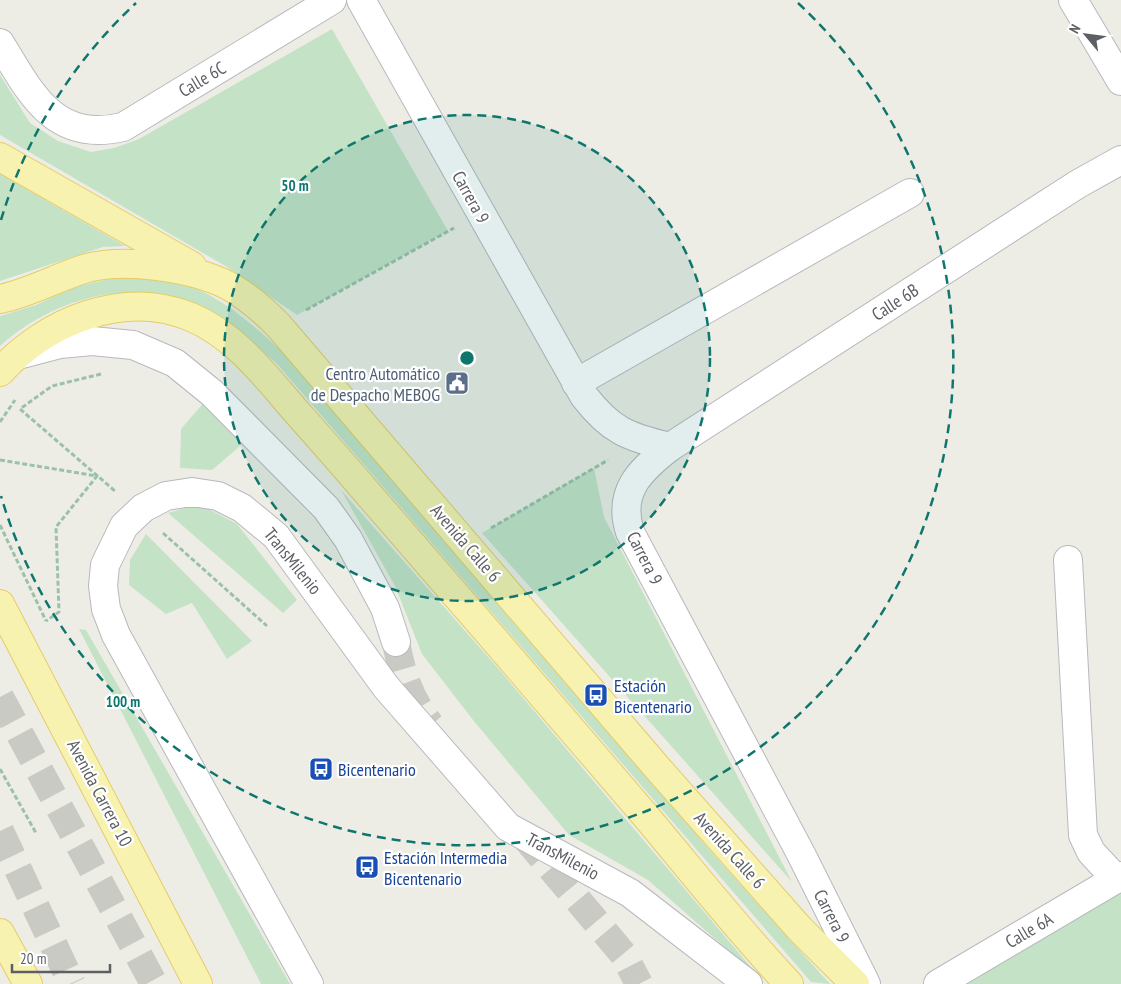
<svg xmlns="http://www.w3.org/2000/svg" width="1121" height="984" font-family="'PT Sans Narrow',sans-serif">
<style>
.green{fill:#c4e3c6}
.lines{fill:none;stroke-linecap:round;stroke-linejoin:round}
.minor-tunnel{stroke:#cacac5;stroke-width:28;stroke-dasharray:28 14;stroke-linecap:butt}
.minor-casing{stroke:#b7b9be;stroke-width:30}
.major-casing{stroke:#e5cc67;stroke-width:30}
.path{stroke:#9cc1aa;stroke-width:3;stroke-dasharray:5 2.5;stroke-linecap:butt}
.minor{stroke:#fff;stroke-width:28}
.major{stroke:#f8f2b0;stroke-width:28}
.ring{fill:none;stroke:#0f766e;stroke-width:2.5;stroke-dasharray:9 6}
.labels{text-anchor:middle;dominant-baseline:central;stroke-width:4.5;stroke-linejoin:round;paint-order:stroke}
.street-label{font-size:18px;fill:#5d5f64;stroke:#fff}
.service-label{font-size:18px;fill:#4e5e75;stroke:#fff;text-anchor:end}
.transit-label{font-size:18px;fill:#164399;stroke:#fff;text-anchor:start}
.centre{fill:#0f766e;stroke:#fff;stroke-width:2.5}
.ring-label{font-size:15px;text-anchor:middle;font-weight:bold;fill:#0f766e;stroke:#fff;stroke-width:4.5;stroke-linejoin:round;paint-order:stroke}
</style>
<rect width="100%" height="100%" fill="#eeede5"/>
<g class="green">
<path d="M 332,29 L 448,231 L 297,315 L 227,267 L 0,135 L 0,75 L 30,123 L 58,141 L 91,152 L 114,148 L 139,139 Z"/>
<path d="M 0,174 L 125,246 L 103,247 L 0,281 Z"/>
<path d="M 115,278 C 130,278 146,277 161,279 C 211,285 251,323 287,356 L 713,854 L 830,984 L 811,982 L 277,364 C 253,343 230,321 201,307 C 134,275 53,298 0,346 L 0,316 L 36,305 L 77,286 Z"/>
<path d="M 212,393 L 253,435 L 212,470 L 180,468 L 181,429 Z"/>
<path d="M 594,468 L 604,517 L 792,882 L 482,533 Z"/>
<path d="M 341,490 L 497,667 L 761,979 L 648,880 L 569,835 L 473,720 L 422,654 L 395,586 Z"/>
<path d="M 199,504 L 237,524 L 297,600 L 283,613 L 168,513 Z"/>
<path d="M 146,534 L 252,641 L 227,659 L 192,603 L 166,614 L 129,585 L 130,560 Z"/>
<path d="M 79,629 L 86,630 L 290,984 L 261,984 Z"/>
<path d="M 1121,889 L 1121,984 L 955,984 Z"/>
</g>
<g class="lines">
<g class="minor-tunnel">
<path d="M 396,642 C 402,674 410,700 431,725"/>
<path d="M 0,697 L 154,984"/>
<path d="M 0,831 L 72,984"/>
<path d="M 524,836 L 624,955 L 639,984"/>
</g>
<g class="minor-casing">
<g id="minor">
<path d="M 361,0 L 584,396 C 611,431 628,437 670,447"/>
<path d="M 1073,0 L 1121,81"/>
<path d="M 0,43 C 31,94 54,143 123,127 L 332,0"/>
<path d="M 18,355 L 60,344 L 92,341 L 133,345 L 175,363 L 212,393 L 326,508 L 348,539 L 385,608 L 396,642"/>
<path d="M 576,383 L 910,193"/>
<path d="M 1068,560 L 1083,835 L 1091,852 L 1116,879"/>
<path d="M 309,984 L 116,635 L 106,609 L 103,586 L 105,565 L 124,526 L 143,508 L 166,496 L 192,492 L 218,496 L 242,508 L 276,536 L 386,687 L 508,827 L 630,893 L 748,984"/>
<path d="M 866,984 L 801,854 L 630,532 C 617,492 640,470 670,447 L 1078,184 L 1121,160"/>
<path d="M 938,984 L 1121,876"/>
</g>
</g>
<g class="major-casing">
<g id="major">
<path d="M 0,157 L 192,266"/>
<path d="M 0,299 C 30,293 57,277 87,268 C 124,258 188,267 223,283 C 244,293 261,308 278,325 L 660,771 L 799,928 L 855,984"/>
<path d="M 0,372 C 46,321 124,289 191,317 C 234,335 264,374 294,409 C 317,435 341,462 364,489 C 458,597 551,705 644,814 C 692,871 738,930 789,984"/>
<path d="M 0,604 L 198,984"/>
<path d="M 0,933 L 28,984"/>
</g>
</g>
<g class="path">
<path d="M 306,310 L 454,228"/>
<path d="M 101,374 L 52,386 L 20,409 L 115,491"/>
<path d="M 0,422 L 15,400"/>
<path d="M 0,460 L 97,476 L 56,527 L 59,612 L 46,621"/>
<path d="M 0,525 L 46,621"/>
<path d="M 491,528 L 608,460"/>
<path d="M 163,533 L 267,626"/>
<path d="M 0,769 L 36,833"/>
</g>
<use href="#minor" class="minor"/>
<use href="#major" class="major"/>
</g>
<circle cx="467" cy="358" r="243" fill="#0f766e" fill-opacity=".12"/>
<g class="ring">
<circle cx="467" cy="358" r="243"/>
<path d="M1 220A486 486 0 0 1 136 3M798 3A486 486 0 1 1 1 496"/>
</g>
<defs>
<g id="civic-square" transform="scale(1.25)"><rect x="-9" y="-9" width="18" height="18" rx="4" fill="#5c6f8a" stroke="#fff"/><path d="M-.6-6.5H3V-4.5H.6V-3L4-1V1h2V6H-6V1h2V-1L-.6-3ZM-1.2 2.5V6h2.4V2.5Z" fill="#fff"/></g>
<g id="bus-square" transform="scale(1.25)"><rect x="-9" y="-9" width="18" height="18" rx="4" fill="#1a4fb4" stroke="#fff"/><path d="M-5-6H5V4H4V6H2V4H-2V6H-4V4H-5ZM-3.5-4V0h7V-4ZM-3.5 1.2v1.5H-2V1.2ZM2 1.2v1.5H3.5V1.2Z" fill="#fff"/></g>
</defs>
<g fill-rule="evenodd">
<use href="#civic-square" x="457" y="383"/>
<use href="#bus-square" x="596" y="695"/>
<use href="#bus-square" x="321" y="769"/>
<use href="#bus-square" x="367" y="867"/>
</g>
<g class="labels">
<g class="street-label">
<text transform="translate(202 79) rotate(-31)">Calle 6C</text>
<text transform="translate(471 197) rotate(61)">Carrera 9</text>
<text transform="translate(895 302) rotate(-33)">Calle 6B</text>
<text transform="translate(466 543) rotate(49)">Avenida Calle 6</text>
<text transform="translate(645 558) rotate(63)">Carrera 9</text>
<text transform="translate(293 561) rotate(51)">TransMilenio</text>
<text transform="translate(100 793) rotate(62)">Avenida Carrera 10</text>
<text transform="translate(730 850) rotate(48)">Avenida Calle 6</text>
<text transform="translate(563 856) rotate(28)">TransMilenio</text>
<text transform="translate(832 916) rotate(63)">Carrera 9</text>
<text transform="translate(1029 930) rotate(-31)">Calle 6A</text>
</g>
<g class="service-label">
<text x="440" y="373">Centro Automático<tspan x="440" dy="21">de Despacho MEBOG</tspan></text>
</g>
<g class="transit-label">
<text x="614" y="685">Estación<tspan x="614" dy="21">Bicentenario</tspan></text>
<text x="338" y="769">Bicentenario</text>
<text x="384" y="857">Estación Intermedia<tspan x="384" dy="21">Bicentenario</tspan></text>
</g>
</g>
<circle cx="467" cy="358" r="8" class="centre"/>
<g class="ring-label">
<text x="295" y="191">50 m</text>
<text x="123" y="707">100 m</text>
</g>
<g transform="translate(1086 35) rotate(299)" stroke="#ffffff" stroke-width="4" paint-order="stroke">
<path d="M0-4L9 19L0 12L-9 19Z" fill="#5d5f64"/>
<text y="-8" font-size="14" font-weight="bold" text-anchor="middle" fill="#5d5f64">N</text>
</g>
<path d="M12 964v8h98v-8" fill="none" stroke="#5d5f64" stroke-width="2.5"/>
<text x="20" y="964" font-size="15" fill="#5d5f64" stroke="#ffffff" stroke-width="4" paint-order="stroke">20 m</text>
</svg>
